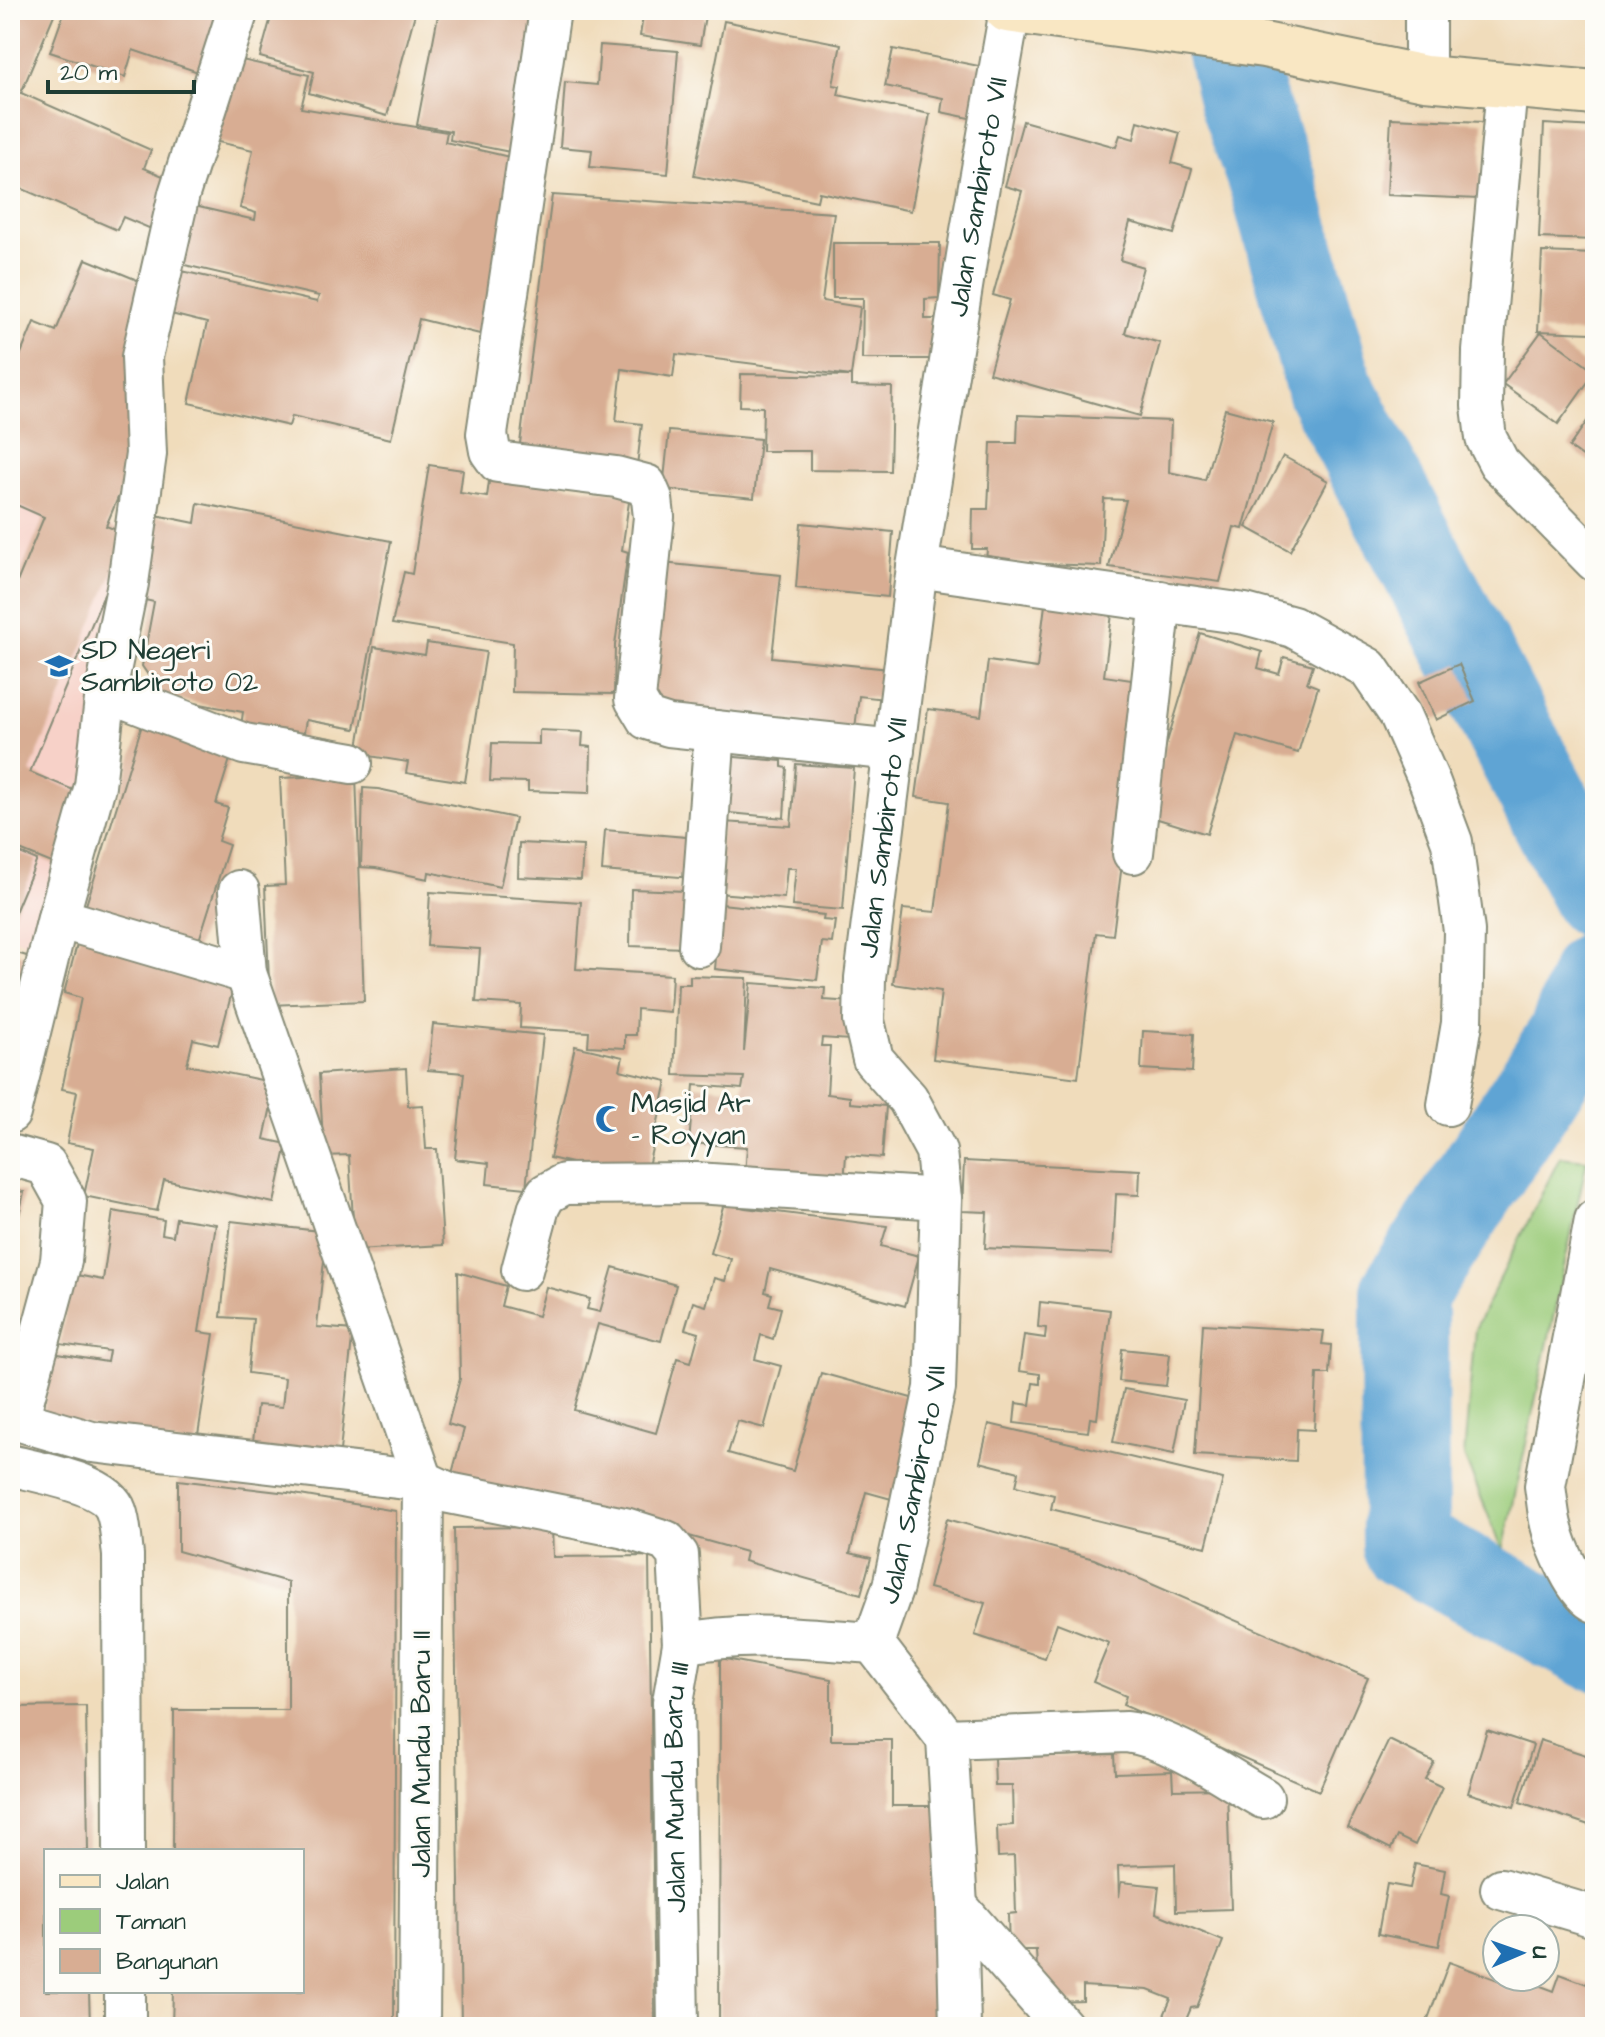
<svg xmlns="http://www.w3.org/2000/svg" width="1605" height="2037" font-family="'Architects Daughter',sans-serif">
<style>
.built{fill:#f7d1c8}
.green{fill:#9ccc7b;stroke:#5e8458;stroke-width:2}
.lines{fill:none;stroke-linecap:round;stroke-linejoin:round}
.river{stroke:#5fa4d4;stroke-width:88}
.building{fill:#d8ad93}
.minor-casing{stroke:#888c78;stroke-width:44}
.secondary-casing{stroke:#888c78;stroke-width:48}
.minor{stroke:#fff;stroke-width:40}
.secondary{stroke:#f9e7c3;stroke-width:44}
.labels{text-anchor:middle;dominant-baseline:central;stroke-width:6;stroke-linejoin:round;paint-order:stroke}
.street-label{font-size:28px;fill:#1f3d34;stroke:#fdfcf7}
.poi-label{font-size:28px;fill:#1f3d34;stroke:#fdfcf7;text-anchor:start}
</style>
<rect width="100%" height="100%" fill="#fdfcf7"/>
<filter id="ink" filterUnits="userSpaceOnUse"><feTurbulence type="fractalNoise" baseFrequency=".0125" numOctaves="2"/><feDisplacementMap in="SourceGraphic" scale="16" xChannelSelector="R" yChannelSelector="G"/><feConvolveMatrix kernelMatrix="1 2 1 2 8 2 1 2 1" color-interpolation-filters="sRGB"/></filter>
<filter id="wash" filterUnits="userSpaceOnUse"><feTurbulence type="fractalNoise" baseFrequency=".006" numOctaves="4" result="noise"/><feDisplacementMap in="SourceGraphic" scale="32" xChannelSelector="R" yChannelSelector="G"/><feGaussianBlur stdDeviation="1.8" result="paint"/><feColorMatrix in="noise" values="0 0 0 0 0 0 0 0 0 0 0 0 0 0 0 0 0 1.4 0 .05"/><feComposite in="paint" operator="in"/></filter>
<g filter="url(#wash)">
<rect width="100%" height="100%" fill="#f0dcbb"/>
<path class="built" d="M 10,408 L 136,455 L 107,525 L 129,535 L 88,796 L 38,948 L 10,936 Z"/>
<path class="green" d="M 1560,1157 L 1587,1160 L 1503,1551 L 1464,1456 L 1475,1329 Z"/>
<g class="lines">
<g class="river">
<path d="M 1221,10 L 1242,98 L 1273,184 L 1330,388 L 1595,895"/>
<path d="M 1595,975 L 1571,1037 L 1404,1293 L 1405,1545 L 1595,1647"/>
</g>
</g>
<g id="blocks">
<g class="building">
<path d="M 10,10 L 56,10 L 21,93 L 151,150 L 144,168 L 177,182 L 156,231 L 123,217 L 117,230 L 16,186 L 10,197 Z"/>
<path d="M 65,10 L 228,10 L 207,75 L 133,50 L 125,77 L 50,52 Z"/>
<path d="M 273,10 L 416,10 L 387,116 L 309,93 L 314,72 L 260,57 Z"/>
<path d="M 439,10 L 542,10 L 515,153 L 450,140 L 451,131 L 417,125 Z"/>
<path d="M 644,10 L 706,10 L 700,45 L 640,36 Z"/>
<path d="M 724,21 L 841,44 L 833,85 L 840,86 L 838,95 L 930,114 L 911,211 L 819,192 L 817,201 L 694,176 Z"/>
<path d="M 600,45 L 678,51 L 668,174 L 590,167 L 592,150 L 560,147 L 565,82 L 597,85 Z"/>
<path d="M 893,49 L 989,68 L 979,120 L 941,112 L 943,98 L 885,86 Z"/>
<path d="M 233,58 L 309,75 L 301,108 L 447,132 L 445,142 L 522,160 L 492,337 L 419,319 L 391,439 L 292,416 L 289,426 L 189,403 L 207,323 L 163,312 L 173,269 L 317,302 L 319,296 L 176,263 L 190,205 L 255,220 L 256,213 L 240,208 L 253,150 L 214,141 Z"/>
<path d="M 1391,118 L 1483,122 L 1479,199 L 1387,195 Z"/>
<path d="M 1023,121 L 1116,147 L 1120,135 L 1134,139 L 1138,121 L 1180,133 L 1172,163 L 1192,169 L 1174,234 L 1130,222 L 1120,260 L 1143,267 L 1125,333 L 1160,343 L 1140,416 L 989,373 L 1010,300 L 993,295 L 1022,191 L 1005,186 Z"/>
<path d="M 1544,124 L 1595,127 L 1595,240 L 1539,238 Z"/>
<path d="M 552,195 L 834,213 L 822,301 L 860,307 L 851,376 L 676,354 L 673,377 L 622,369 L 616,421 L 642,424 L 636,474 L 518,459 Z"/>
<path d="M 833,243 L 940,243 L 939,298 L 925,299 L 925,319 L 943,319 L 943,359 L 862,359 L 863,298 L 833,298 Z"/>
<path d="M 1542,252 L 1595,254 L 1592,333 L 1538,331 Z"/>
<path d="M 86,259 L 147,284 L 136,455 L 106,526 L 129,535 L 30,772 L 88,796 L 59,866 L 10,846 L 12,816 L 10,599 L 44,517 L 10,502 L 10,380 L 34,322 L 56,331 Z"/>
<path d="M 1541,332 L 1595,372 L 1558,424 L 1503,384 Z"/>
<path d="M 741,374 L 851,376 L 851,386 L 892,387 L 890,471 L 810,470 L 810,451 L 762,451 L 763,407 L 740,406 Z"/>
<path d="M 1225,409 L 1273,422 L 1243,529 L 1234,527 L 1220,582 L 1109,567 L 1126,500 L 1104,499 L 1101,566 L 986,562 L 987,549 L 972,549 L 973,509 L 988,509 L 991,443 L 1017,443 L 1018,415 L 1171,421 L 1169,472 L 1205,480 Z"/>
<path d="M 1595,410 L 1595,466 L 1569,447 Z"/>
<path d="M 669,431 L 760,439 L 754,498 L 663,489 Z"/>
<path d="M 1283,456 L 1328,481 L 1290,551 L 1246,527 Z"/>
<path d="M 429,465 L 463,470 L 460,493 L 487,497 L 490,474 L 630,495 L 622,550 L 628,552 L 615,645 L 614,694 L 512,692 L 513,643 L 392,624 L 404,572 L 412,574 Z"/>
<path d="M 198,503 L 391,541 L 355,729 L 306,720 L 303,738 L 241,727 L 243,712 L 163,697 L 142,666 L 154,602 L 136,598 L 151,514 L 195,523 Z"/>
<path d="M 801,523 L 893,532 L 888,597 L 796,588 Z"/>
<path d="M 662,563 L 781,575 L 772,657 L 889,669 L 885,699 L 859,696 L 855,728 L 648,705 Z"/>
<path d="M 1046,597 L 1113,606 L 1104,676 L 1145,682 L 1113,935 L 1096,933 L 1078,1078 L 933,1059 L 941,991 L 893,984 L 903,909 L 935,912 L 949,802 L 916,797 L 928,709 L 981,716 L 988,661 L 1037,668 Z"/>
<path d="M 1200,633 L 1262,652 L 1258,668 L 1279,674 L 1284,657 L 1313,665 L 1307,683 L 1318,687 L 1298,753 L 1237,735 L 1207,834 L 1145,815 Z"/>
<path d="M 427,643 L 486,652 L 465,782 L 406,773 L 408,762 L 357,754 L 374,647 L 425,655 Z"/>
<path d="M 1459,664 L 1475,701 L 1436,720 L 1419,682 Z"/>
<path d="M 142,725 L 232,753 L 216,804 L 228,808 L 218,841 L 229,845 L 195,953 L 82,918 Z"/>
<path d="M 539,730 L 583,732 L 582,746 L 591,747 L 590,793 L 528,791 L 528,782 L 490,781 L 492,743 L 539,744 Z"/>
<path d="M 723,756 L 782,761 L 782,767 L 787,768 L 784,818 L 719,812 Z"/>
<path d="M 796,764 L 854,768 L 843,910 L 792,906 L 796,868 L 787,868 L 784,898 L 716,893 L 722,822 L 791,826 Z"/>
<path d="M 356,775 L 364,1001 L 270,1005 L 265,886 L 285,885 L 280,778 Z"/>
<path d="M 363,788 L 378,789 L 515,818 L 500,887 L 429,872 L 428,879 L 376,868 L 361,867 Z"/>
<path d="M 605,830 L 697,838 L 693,878 L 602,871 Z"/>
<path d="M 519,843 L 583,846 L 581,880 L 518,877 Z"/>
<path d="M 10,849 L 37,860 L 10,924 Z"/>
<path d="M 631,889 L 686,891 L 685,948 L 630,946 Z"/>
<path d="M 430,892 L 581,902 L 576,969 L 672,975 L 670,1012 L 637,1009 L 636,1035 L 625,1035 L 625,1048 L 588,1046 L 589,1032 L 520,1028 L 521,1005 L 476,1002 L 480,949 L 427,946 Z"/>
<path d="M 721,904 L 824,915 L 823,920 L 835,921 L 832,943 L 822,942 L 817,980 L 715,969 Z"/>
<path d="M 80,933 L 233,988 L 218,1045 L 193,1039 L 187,1065 L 276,1083 L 264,1139 L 287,1144 L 274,1203 L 164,1180 L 157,1211 L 84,1196 L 94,1148 L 67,1143 L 77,1092 L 62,1089 L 81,998 L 64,993 Z"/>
<path d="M 10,951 L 30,957 L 11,1025 L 10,1025 Z"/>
<path d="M 690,976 L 747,978 L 744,1052 L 751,983 L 825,988 L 824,1000 L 853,1002 L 850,1040 L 822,1038 L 821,1046 L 830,1046 L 827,1094 L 850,1097 L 850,1103 L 886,1106 L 882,1158 L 846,1155 L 844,1183 L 745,1176 L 747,1147 L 689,1143 L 694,1085 L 742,1089 L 744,1077 L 674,1075 L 678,984 L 690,984 Z"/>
<path d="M 433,1024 L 543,1035 L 526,1188 L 487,1184 L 489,1163 L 455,1159 L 464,1073 L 428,1070 Z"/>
<path d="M 1143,1031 L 1194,1034 L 1192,1072 L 1141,1069 Z"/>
<path d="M 575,1046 L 623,1057 L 620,1070 L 667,1081 L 645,1180 L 550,1158 Z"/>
<path d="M 406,1068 L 408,1106 L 423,1105 L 426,1149 L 437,1149 L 443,1245 L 355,1250 L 349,1155 L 324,1156 L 319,1074 Z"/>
<path d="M 964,1161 L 1140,1170 L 1139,1195 L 1116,1194 L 1113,1254 L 985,1248 L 987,1212 L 962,1211 Z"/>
<path d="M 10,1190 L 24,1192 L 11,1253 L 10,1253 Z"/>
<path d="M 724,1203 L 745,1208 L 887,1226 L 881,1246 L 919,1256 L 905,1306 L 770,1269 L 765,1292 L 772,1294 L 769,1305 L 781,1308 L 773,1339 L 761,1335 L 755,1359 L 781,1366 L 764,1428 L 738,1421 L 728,1453 L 793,1471 L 821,1373 L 922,1401 L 895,1500 L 866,1492 L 850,1553 L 871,1558 L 861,1594 L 744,1561 L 746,1552 L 618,1516 L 450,1481 L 464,1429 L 448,1424 L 460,1379 L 458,1272 L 506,1286 L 501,1306 L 538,1316 L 546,1287 L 590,1299 L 587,1309 L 600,1312 L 613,1267 L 676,1285 L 661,1341 L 598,1324 L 574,1410 L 656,1433 L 677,1358 L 691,1362 L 699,1333 L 685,1329 L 693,1302 L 706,1306 L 714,1278 L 725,1281 L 731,1259 L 710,1253 Z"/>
<path d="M 113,1211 L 164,1220 L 162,1234 L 173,1236 L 176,1218 L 216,1224 L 199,1332 L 214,1334 L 196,1447 L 43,1415 L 52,1353 L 107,1362 L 109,1351 L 60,1344 L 71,1274 L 103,1280 Z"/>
<path d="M 231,1221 L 327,1232 L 317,1327 L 353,1330 L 339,1460 L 252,1451 L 257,1405 L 282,1407 L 285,1378 L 248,1373 L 253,1319 L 221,1317 Z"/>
<path d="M 1040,1302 L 1110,1310 L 1097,1419 L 1090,1418 L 1088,1432 L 1014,1423 L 1016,1403 L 1030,1405 L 1033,1383 L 1040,1384 L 1040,1374 L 1019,1371 L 1024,1335 L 1045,1338 L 1046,1328 L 1038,1327 Z"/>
<path d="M 1203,1324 L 1324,1331 L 1322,1344 L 1331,1345 L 1329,1374 L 1317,1374 L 1314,1430 L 1297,1429 L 1296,1461 L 1195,1455 Z"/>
<path d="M 1122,1349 L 1170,1354 L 1166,1386 L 1119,1381 Z"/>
<path d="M 1124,1389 L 1184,1400 L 1174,1454 L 1113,1442 Z"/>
<path d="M 989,1424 L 1223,1479 L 1206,1547 L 1051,1509 L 1054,1495 L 1016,1486 L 1019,1472 L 980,1462 Z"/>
<path d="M 178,1480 L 288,1493 L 396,1511 L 394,2027 L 172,2027 L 173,1991 L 302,1991 L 302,1851 L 173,1851 L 174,1710 L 288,1710 L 288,1582 L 178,1551 Z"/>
<path d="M 947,1519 L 1094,1559 L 1368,1678 L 1319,1791 L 1123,1705 L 1126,1696 L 1093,1682 L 1109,1643 L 1057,1623 L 1045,1658 L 975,1635 L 985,1603 L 929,1588 Z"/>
<path d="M 552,1527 L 553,1557 L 649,1556 L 655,2027 L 461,2027 L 454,1528 Z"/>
<path d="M 720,1658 L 831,1679 L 831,1740 L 892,1740 L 892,1806 L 939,1806 L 939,2027 L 719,2027 Z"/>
<path d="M 86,1706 L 88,1851 L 46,1851 L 46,1991 L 89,1991 L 90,2027 L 10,2027 L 10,1707 Z"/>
<path d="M 1487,1730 L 1533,1745 L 1514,1807 L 1468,1793 Z"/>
<path d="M 1389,1740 L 1434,1762 L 1425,1779 L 1442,1787 L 1415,1845 L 1397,1836 L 1391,1849 L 1347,1827 Z"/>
<path d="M 1540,1740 L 1595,1758 L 1595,1827 L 1520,1802 Z"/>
<path d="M 1114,1754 L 1115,1773 L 1172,1771 L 1173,1790 L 1227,1789 L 1231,1909 L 1176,1911 L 1175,1864 L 1118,1866 L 1119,1897 L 1121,1882 L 1159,1886 L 1156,1913 L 1223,1941 L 1197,2007 L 1191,2008 L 1183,2027 L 1159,2027 L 1171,1999 L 1148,1990 L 1083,1986 L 1083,2001 L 1055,2002 L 1054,1986 L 1038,1986 L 1036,1950 L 1009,1950 L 1008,1914 L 1016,1913 L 1014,1856 L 998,1857 L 997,1826 L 1013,1825 L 1012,1786 L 995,1786 L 994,1758 Z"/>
<path d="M 1415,1864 L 1445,1870 L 1441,1894 L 1449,1896 L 1439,1946 L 1378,1934 L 1387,1884 L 1410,1888 Z"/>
<path d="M 1449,1962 L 1506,1983 L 1508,1977 L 1517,1977 L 1554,1991 L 1560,1974 L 1595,1987 L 1595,2027 L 1425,2027 Z"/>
</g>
</g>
</g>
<g filter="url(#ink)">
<use href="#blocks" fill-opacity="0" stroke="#888c78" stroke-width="2"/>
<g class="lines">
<g class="minor-casing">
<g id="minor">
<path d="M 550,10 L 487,434 L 490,451 L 498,462 L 616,477 L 646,485 L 652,499 L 654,517 L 635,699 L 647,719 L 669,726 L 894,750"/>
<path d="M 1425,10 L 1425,78"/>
<path d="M 1507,87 L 1483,351 L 1482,406 L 1486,438 L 1499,463 L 1595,561"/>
<path d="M 917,567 L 1245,614 L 1293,627 L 1368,668 L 1400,715 L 1430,783 L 1452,842 L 1464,931 L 1462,1023 L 1448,1105"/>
<path d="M 106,691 L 244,744 L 352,763"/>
<path d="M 1133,853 L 1161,601"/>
<path d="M 239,891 L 246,973 L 423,1481 L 419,2027"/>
<path d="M 58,918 L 246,973"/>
<path d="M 699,946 L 715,731"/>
<path d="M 10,1113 L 58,918 L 95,786 L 106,691 L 128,583 L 146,454 L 142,357 L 179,194 L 238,10"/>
<path d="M 10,1155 L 46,1165 L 66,1201 L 61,1261 L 18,1420"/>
<path d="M 1595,1220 L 1545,1486 C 1547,1499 1548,1513 1551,1525 C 1556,1546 1576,1594 1595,1602"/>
<path d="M 522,1270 L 539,1207 L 546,1194 L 564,1184 L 696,1183 L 941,1199"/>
<path d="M 10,1418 L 92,1442 L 423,1481 L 449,1493 L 625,1528 L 666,1541 L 678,1555 L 683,1644"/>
<path d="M 10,1465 C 37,1472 107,1483 116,1511 C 121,1524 121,1541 123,1555 L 124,1851"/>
<path id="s1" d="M 873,1643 L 893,1587 L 935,1388 L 941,1199 L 936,1151 L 908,1099 L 873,1059 L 864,1021 L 865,978 L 917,567 L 971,231 L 1010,10"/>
<path d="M 873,1643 L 947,1739 L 957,1906 L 960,2027"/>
<path d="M 947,1739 L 1126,1732 C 1173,1738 1222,1775 1263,1798"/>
<path d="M 1501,1889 L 1595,1917"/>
<path d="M 957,1906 L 1063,2027"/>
<path d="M 125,1991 L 125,2027"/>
<path id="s2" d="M 678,2027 L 673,1702 L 683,1644 C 746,1630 809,1639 873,1643"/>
</g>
</g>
<g class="secondary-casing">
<path id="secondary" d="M 1007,10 L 1264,45 L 1425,78 L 1595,93"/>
</g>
<use href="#minor" class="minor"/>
<use href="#secondary" class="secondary"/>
</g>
</g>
<defs>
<g id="school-bare" transform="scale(2.16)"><path d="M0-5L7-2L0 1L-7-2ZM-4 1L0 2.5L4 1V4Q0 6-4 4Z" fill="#1f6fb2" stroke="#fdfcf7" stroke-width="2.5" paint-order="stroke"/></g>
<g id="mosque-bare" transform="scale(2.16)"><path d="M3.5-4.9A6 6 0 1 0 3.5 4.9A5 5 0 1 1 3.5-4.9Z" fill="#1f6fb2" stroke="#fdfcf7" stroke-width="2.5" paint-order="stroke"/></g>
</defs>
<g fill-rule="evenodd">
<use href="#school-bare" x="59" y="666"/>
<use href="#mosque-bare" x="609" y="1119"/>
</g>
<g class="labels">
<g class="street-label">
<text stroke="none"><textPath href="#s1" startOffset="1484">Jalan Sambiroto VII</textPath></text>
<text stroke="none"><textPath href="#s1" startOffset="836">Jalan Sambiroto VII</textPath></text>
<text stroke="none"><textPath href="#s1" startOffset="164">Jalan Sambiroto VII</textPath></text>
<text transform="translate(421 1754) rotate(-90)">Jalan Mundu Baru II</text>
<text stroke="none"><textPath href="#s2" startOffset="240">Jalan Mundu Baru III</textPath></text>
</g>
<g class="poi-label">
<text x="81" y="650">SD Negeri<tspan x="81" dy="32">Sambiroto 02</tspan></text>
<text x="631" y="1103">Masjid Ar<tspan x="631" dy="32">- Royyan</tspan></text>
</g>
</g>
<rect width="1605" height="2037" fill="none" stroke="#fdfcf7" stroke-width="40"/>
<rect x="44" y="1849" width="260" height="144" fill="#fdfcf7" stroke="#a4b0a9" stroke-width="2"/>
<rect x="60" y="1875" width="40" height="12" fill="#f9e7c3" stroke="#a4b0a9" stroke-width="2"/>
<text x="116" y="1889" font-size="24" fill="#1f3d34">Jalan</text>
<rect x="60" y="1909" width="40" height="24" fill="#9ccc7b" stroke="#a4b0a9" stroke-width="2"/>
<text x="116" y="1929" font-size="24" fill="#1f3d34">Taman</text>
<rect x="60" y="1949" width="40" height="24" fill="#d8ad93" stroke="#a4b0a9" stroke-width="2"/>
<text x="116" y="1969" font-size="24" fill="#1f3d34">Bangunan</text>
<g transform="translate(1521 1953) rotate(88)"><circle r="38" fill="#fdfcf7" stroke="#a4b0a9" stroke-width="2"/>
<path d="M0-6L14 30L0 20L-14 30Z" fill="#1f6fb2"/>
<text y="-12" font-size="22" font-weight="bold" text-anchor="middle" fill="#1f3d34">U</text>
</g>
<path d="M48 80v12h146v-12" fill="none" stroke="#1f3d34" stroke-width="4"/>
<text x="60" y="80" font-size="24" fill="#1f3d34" stroke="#fdfcf7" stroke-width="6" paint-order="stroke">20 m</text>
</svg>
